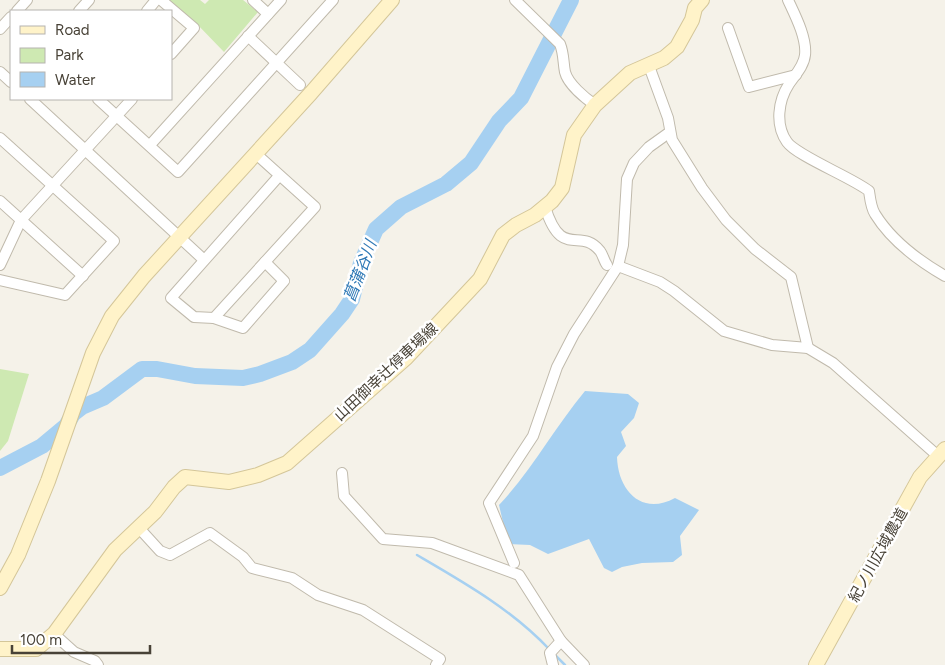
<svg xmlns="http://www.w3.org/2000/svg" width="945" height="665" font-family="Figtree,'Noto Sans JP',sans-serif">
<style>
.green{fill:#cee9b2}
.water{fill:#a6d0f1}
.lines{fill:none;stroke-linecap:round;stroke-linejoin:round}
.stream{stroke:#a6d0f1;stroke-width:2.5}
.river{stroke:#a6d0f1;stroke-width:16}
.street-casing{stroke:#c0baac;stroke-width:12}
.secondary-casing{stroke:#d4c699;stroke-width:16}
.street{stroke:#fff;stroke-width:10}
.secondary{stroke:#fff3c9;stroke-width:14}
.labels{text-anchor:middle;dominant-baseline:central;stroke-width:5;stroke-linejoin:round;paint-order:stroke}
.street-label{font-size:15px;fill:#484237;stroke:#fff}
.water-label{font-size:16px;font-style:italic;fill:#2f79b6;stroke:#fff}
</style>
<rect width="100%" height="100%" fill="#f5f2e9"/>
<g class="green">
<path d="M 168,0 L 200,0 L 205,4 L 209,0 L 243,0 L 258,12 L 224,52 L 195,22 Z"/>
<path d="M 0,369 L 29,374 L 8,441 L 0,451 Z"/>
</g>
<path class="water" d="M 585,391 L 628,394 L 639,403 L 634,418 L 621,432 L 626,446 L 617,457 C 618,491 642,516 675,498 L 699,510 L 680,536 L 682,555 L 673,562 L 642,563 L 622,567 L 612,572 L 604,568 L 589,539 L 548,554 L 530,545 L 508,544 L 499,505 C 532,470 555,427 585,391 Z"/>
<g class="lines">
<g class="stream">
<path d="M 417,555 C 465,583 511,609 549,649"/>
<path d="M 555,655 L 565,665"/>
</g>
<path class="river" d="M 0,468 L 42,446 L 66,426 L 73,414 L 82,407 L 103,398 L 142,369 L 157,369 L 195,376 L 243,378 L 260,374 L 292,362 L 310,350 L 342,314 L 352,299 L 361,263 L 376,229 L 401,207 L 446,184 L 471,163 L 499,121 L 521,98 L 571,0"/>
<g class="street-casing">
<g id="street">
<path d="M 161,0 L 194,28 L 171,54"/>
<path d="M 253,0 L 268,14"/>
<path d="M 515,0 L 560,44 C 564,54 563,62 565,72 C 568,84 585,98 595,105"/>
<path d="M 788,0 C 795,15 807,38 805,55 C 804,66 795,75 789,84 C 778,101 775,125 787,142 C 797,156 851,177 869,191 C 870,198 871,208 875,214 C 891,240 919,261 945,276"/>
<path d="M 17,11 L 27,0"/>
<path d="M 79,11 L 89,0"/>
<path d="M 147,11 L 156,0"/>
<path d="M 728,28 L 749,87 L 796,75"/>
<path d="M 0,29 L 11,17"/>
<path d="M 248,36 L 300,85"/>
<path d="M 649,66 L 668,118 L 672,140 L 702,188 L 726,220 L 755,249 L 791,277 L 808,348"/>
<path d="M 0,72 L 11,82"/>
<path d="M 30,99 L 203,259"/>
<path d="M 98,99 L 178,172 L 333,0"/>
<path d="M 0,138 L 114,241 L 65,295 L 0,280"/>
<path d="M 150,145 L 281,0"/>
<path d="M 0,201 L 83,276"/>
<path d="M 545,207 C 562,261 580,226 600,251 C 603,255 604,261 607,265"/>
<path d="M 265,262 L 284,281 L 243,328 L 214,318 L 194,317 L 171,298 L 279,176"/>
<path d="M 0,265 L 21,220 L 132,99"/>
<path d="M 618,266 L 660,282 L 674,291 L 724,331 L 772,345 L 808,348 L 833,363 L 938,456"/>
<path d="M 214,318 L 315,207 L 255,153"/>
<path d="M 342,473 L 344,496 L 383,539 L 432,543 L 519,575 L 561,641 L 584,665"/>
<path d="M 139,528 L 160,551 L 170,555 L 210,533 L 243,557 L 252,568 L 292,578 L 318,595 L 363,610 L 440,659 L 436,665"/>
<path d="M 514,563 L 489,503 L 533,436 L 557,367 L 574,334 L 618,266 L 623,245 L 627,179 L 634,163 L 649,147 L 670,132"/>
<path d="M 54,634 L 74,652 L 95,661 L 98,665"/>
<path d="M 553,665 L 550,653 L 561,641"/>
</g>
</g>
<g class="secondary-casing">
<g id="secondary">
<path d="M 0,588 L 18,555 L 48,481 L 93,353 L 112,316 L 144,276 L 311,93 L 392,0"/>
<path d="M 0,649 L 36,649 L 54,634 L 115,550 L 155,512 L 174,487 L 185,477 L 229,482 L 258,475 L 287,463 L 406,358 L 480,279 L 503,235 L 516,225 L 535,215 L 552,201 L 562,188 L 574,135 L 595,105 L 630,73 L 664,58 L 677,47 L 692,20 L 695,8 L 702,0"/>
<path d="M 816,665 L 920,477 L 945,449"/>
</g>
</g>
<use href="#street" class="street"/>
<use href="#secondary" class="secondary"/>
</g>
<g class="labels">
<g class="street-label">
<text transform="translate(386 372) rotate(-43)">山田御幸辻停車場線</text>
<text transform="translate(878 555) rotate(-61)">紀ノ川広域農道</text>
</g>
<g class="water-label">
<text transform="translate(360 271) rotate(-69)">菖蒲谷川</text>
</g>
</g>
<rect x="10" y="10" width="162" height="90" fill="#ffffff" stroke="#b6b3af"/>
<rect x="20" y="26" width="25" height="8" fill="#fff3c9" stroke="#b6b3af"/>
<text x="55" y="35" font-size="15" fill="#484237">Road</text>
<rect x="20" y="48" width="25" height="15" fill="#cee9b2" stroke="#b6b3af"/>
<text x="55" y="60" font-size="15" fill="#484237">Park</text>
<rect x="20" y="72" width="25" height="15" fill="#a6d0f1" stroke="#b6b3af"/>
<text x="55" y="85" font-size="15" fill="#484237">Water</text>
<path d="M12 645v8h138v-8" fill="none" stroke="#484237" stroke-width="2.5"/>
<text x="20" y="645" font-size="15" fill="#484237" stroke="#ffffff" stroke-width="4" paint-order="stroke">100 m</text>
</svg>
